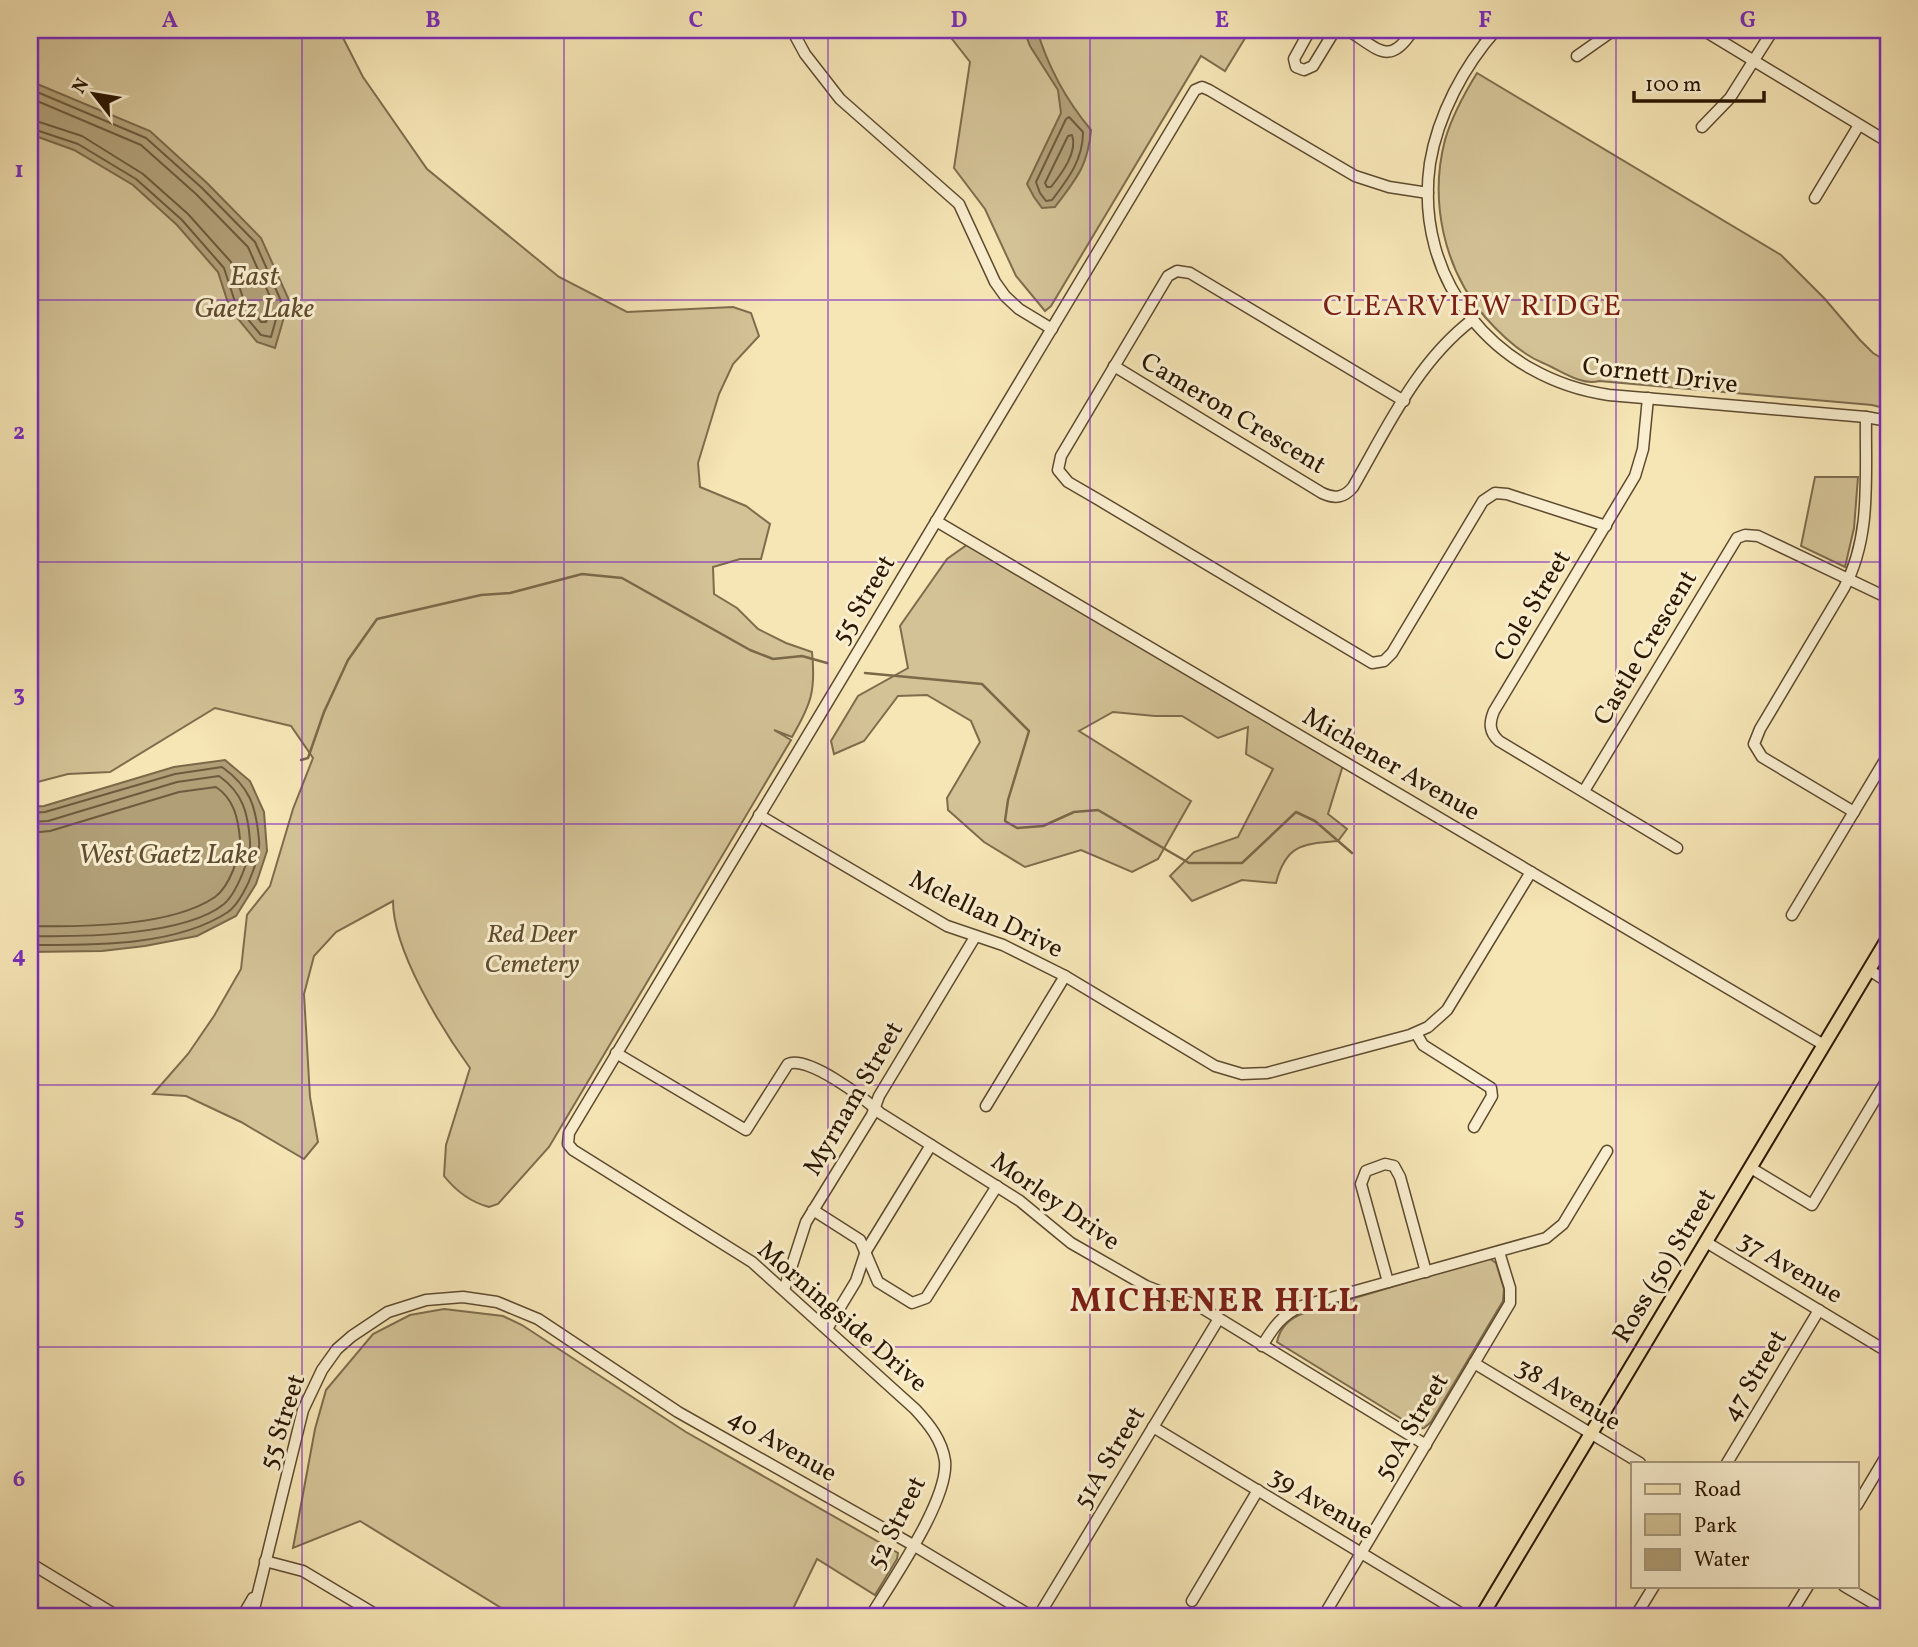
<svg xmlns="http://www.w3.org/2000/svg" width="1918" height="1647" font-family="Vollkorn,serif">
<style>
.green{fill:#d3c296;stroke:#7e6c4c;stroke-width:2}
.water{fill:#b19f78;stroke:#7b6848;stroke-width:2}
.lines{fill:none;stroke-linecap:round;stroke-linejoin:round}
.shore{stroke:#6e5a3c;stroke-width:2}
.stream{stroke:#7b6848;stroke-width:2.5}
.minor-casing{stroke:#5d4a2e;stroke-width:13}
.major-casing{stroke:#2a1601;stroke-width:16}
.minor{stroke:#f9eecf;stroke-width:10}
.major{stroke:#f6e5b5;stroke-width:12}
.grid{fill:none;stroke:#7b2cbf;stroke-width:2;stroke-opacity:0.55}
.labels{text-anchor:middle;dominant-baseline:central;stroke-width:6;stroke-linejoin:round;paint-order:stroke}
.street-label{font-size:26px;fill:#2a1601;stroke:#f9eecf}
.park-label{font-size:26px;font-style:italic;fill:#5d4a2e;stroke:#f9eecf}
.water-label{font-size:28px;font-style:italic;fill:#604d31;stroke:#f9eecf}
.quarter-label{font-size:30px;letter-spacing:2px;fill:#7a1f14;stroke:#f9eecf}
.district-label{font-size:33px;font-weight:bold;letter-spacing:2px;fill:#7a1f14;stroke:#f9eecf}
.neatline{fill:none;stroke:#7b2cbf;stroke-width:2.5}
.grid-label{font-size:23px;text-anchor:middle;font-weight:bold;fill:#7b2cbf}
</style>
<rect width="100%" height="100%" fill="#f6e5b5"/>
<filter id="stains"><feTurbulence type="fractalNoise" baseFrequency=".00286" numOctaves="4"/><feColorMatrix values="0 0 0 0 .2 0 0 0 0 .09 0 0 0 0 .02 0 0 0 .5 -.17"/></filter>
<radialGradient id="worn" r=".72"><stop offset=".6" stop-color="#630" stop-opacity="0"/><stop offset="1" stop-color="#630" stop-opacity=".3"/></radialGradient>
<g class="green">
<path d="M 30,30 L 339,30 L 363,77 L 427,169 L 559,277 L 627,312 L 733,307 L 751,313 L 759,336 L 733,364 L 719,394 L 698,463 L 700,487 L 746,506 L 770,524 L 761,559 L 740,559 L 713,567 L 714,594 L 737,608 L 758,629 L 786,643 L 812,652 C 816,691 811,704 792,737 L 774,730 L 791,740 L 549,1147 L 498,1204 L 489,1207 C 470,1202 456,1191 444,1176 L 446,1145 L 470,1068 C 441,1028 393,950 393,901 L 336,932 L 314,956 L 304,994 L 310,1097 L 318,1142 L 304,1159 L 241,1122 L 186,1096 L 153,1094 L 188,1054 L 214,1016 L 241,969 L 247,915 L 270,886 L 293,809 L 313,758 L 291,726 L 215,708 L 110,772 L 68,774 L 30,784 Z"/>
<path d="M 945,30 L 1250,30 L 1225,71 L 1201,56 L 1051,306 L 1045,311 L 1016,276 L 985,209 L 954,168 L 970,62 Z"/>
<path d="M 1477,73 L 1781,255 L 1824,298 L 1860,340 L 1873,353 L 1888,362 L 1888,409 L 1872,405 L 1599,381 C 1581,386 1560,370 1543,363 C 1521,354 1501,335 1485,317 C 1444,269 1429,201 1445,140 C 1452,116 1464,94 1477,73 Z"/>
<path d="M 1815,477 L 1858,477 L 1854,528 L 1845,567 L 1801,546 Z"/>
<path d="M 971,542 L 1344,762 L 1328,814 L 1347,829 L 1338,841 C 1303,844 1286,844 1276,883 L 1242,880 L 1192,901 L 1170,876 L 1194,852 L 1238,837 L 1273,769 L 1246,754 L 1248,727 L 1218,738 L 1182,716 L 1155,716 L 1113,712 L 1079,731 L 1191,801 L 1158,859 L 1132,872 L 1081,850 L 1025,867 L 984,842 L 948,810 L 947,798 L 980,742 L 971,721 L 927,695 L 898,696 L 864,741 L 834,754 L 831,741 L 858,696 L 908,668 L 900,626 L 947,559 Z"/>
<path d="M 1489,1258 L 1496,1263 L 1504,1289 L 1503,1301 L 1431,1422 L 1424,1428 L 1418,1429 L 1277,1342 C 1280,1327 1290,1318 1304,1313 Z"/>
<path d="M 444,1309 L 503,1316 L 522,1325 L 686,1432 L 898,1553 L 897,1559 L 875,1595 L 817,1559 L 789,1617 L 516,1617 L 360,1521 L 293,1548 L 315,1429 L 326,1390 L 373,1334 L 410,1315 Z"/>
</g>
<g class="water">
<path d="M 1024,30 L 1037,30 C 1048,67 1066,100 1091,130 C 1088,166 1076,179 1055,207 L 1042,208 L 1034,197 L 1027,184 L 1061,113 L 1058,90 L 1030,46 Z"/>
<path d="M 30,81 L 150,131 L 207,183 L 261,238 L 289,300 L 275,348 L 257,342 L 230,309 L 218,272 L 177,225 L 133,185 L 74,150 L 30,134 Z"/>
<path d="M 225,760 L 250,781 L 264,812 L 267,851 L 256,884 L 236,916 L 197,936 L 145,946 L 102,951 L 30,952 L 30,807 L 44,806 L 174,767 Z"/>
</g>
<g class="lines">
<g class="shore">
<path d="M 30,89 L 146,138 L 202,188 L 255,242 L 281,301 L 271,337 L 261,335 L 236,305 L 224,268 L 182,220 L 136,179 L 78,144 L 30,128"/>
<path d="M 30,98 L 141,145 L 196,194 L 248,247 L 272,301 L 266,322 L 261,322 L 244,301 L 231,262 L 188,214 L 143,174 L 82,136 L 30,119"/>
<path d="M 1069,117 L 1083,132 C 1083,160 1068,179 1052,200 L 1046,201 L 1040,193 L 1036,182 L 1066,119 Z"/>
<path d="M 1072,135 C 1078,152 1062,173 1051,187 L 1047,187 L 1045,183 L 1068,136 Z"/>
<path d="M 30,813 L 45,812 L 175,774 L 222,767 C 250,787 256,806 259,840 C 260,851 257,860 253,871 C 249,883 239,904 228,912 C 175,947 91,945 30,945"/>
<path d="M 30,822 L 48,821 L 177,782 L 219,776 C 243,793 248,813 250,841 C 251,850 248,858 245,867 C 241,878 233,896 224,904 C 185,936 79,937 30,936"/>
<path d="M 30,833 L 50,831 L 179,792 L 216,787 C 234,799 238,818 240,839 C 241,855 229,887 215,897 C 171,927 82,927 30,926"/>
</g>
<g class="stream">
<path d="M 865,673 L 982,684 L 1029,731 L 1008,800 L 1005,821 L 1017,828 L 1043,826 L 1074,812 L 1098,810 L 1189,863 L 1242,863 L 1296,812 L 1315,821 L 1352,853"/>
<path d="M 301,760 L 308,758 L 324,712 L 348,660 L 377,619 L 481,595 L 510,593 L 582,574 L 622,578 L 750,650 L 773,659 L 802,656 L 827,663"/>
</g>
<g class="minor-casing">
<g id="minor">
<path d="M 792,30 L 805,54 L 840,99 L 959,204 L 995,282 L 1005,296 L 1019,309 L 1052,329"/>
<path d="M 1310,30 L 1294,59 L 1296,67 L 1304,70 L 1313,66 L 1335,30"/>
<path d="M 1347,30 C 1378,48 1389,68 1413,30"/>
<path d="M 1476,30 L 1489,38"/>
<path d="M 1496,30 C 1464,66 1438,115 1430,163 C 1413,280 1495,379 1609,395 L 1866,417 L 1888,421"/>
<path d="M 1703,30 L 1888,142"/>
<path d="M 1577,56 L 1614,30"/>
<path d="M 1702,127 L 1730,98 L 1773,30"/>
<path d="M 1815,198 L 1859,125"/>
<path d="M 1114,366 L 1322,493 C 1335,499 1344,498 1353,487 C 1387,428 1417,362 1472,320"/>
<path d="M 1648,398 L 1643,449 L 1635,476 L 1494,711 C 1489,723 1489,732 1499,741 L 1677,848"/>
<path d="M 1404,401 L 1190,273 L 1177,271 L 1168,276 L 1061,456 L 1058,470 L 1068,482 L 1099,500 L 1372,663 L 1384,661 L 1392,653 L 1483,501 L 1495,493 L 1507,494 L 1606,526"/>
<path d="M 936,521 L 1824,1045"/>
<path d="M 1584,791 L 1737,538 L 1745,535 L 1758,536 L 1888,598"/>
<path d="M 1854,812 L 1762,757 L 1754,744 L 1760,729 L 1844,588 C 1872,536 1865,475 1866,417"/>
<path d="M 759,815 L 947,926 L 1003,945 L 1065,976 L 986,1106"/>
<path d="M 1792,915 L 1888,755"/>
<path d="M 1869,970 L 1888,982"/>
<path d="M 1065,976 L 1215,1066 L 1242,1074 L 1267,1073 L 1410,1035 L 1428,1027 L 1447,1010 L 1531,872"/>
<path d="M 1416,1033 L 1423,1045 L 1491,1088 L 1492,1096 L 1474,1127"/>
<path d="M 616,1053 L 746,1130 L 788,1064 C 807,1055 865,1098 880,1113 L 1020,1201 L 1071,1243 L 1146,1286 L 1202,1308 L 1426,1445"/>
<path d="M 1751,1168 L 1812,1205 L 1888,1078"/>
<path d="M 813,1210 L 860,1240 L 878,1282 L 912,1303 L 926,1298 L 997,1186"/>
<path d="M 1706,1242 L 1888,1352"/>
<path d="M 1388,1282 L 1361,1184 L 1366,1171 L 1385,1164 L 1394,1166 L 1400,1177 L 1426,1272"/>
<path d="M 784,1290 L 806,1222 L 872,1115 L 879,1096 L 975,937"/>
<path d="M 827,1329 L 856,1281 L 866,1251 L 931,1145"/>
<path d="M 1262,1346 C 1273,1328 1282,1314 1302,1306 L 1546,1238 L 1563,1224 L 1607,1151"/>
<path d="M 1474,1363 L 1640,1463"/>
<path d="M 1153,1427 L 1467,1617"/>
<path d="M 1727,1463 L 1819,1310"/>
<path d="M 1857,1505 L 1888,1453"/>
<path d="M 265,1561 L 303,1571 L 380,1617"/>
<path d="M 30,1563 L 119,1617"/>
<path d="M 1844,1586 L 1888,1612"/>
<path d="M 1192,1601 L 1258,1490"/>
<path d="M 242,1617 L 253,1598"/>
<path d="M 252,1617 L 303,1410 L 322,1370 L 337,1349 L 352,1336 L 388,1312 L 426,1300 L 463,1297 L 497,1302 L 538,1319 L 678,1412 L 913,1545 L 1033,1617"/>
<path d="M 870,1617 C 891,1582 949,1500 945,1461 C 942,1440 929,1424 915,1409 L 752,1262 L 573,1150 L 568,1144 L 569,1133 L 1195,90 L 1202,87 L 1209,90 L 1355,176 L 1389,187 L 1428,193"/>
<path d="M 1038,1617 L 1218,1320"/>
<path d="M 1323,1617 L 1510,1303 L 1510,1288 L 1499,1252"/>
<path d="M 1635,1617 L 1654,1586"/>
<path d="M 1789,1617 L 1808,1586"/>
</g>
</g>
<g class="major-casing">
<path id="major" d="M 1481,1617 L 1888,938"/>
</g>
<use href="#minor" class="minor"/>
<use href="#major" class="major"/>
</g>
<path class="grid" d="M 302,30 L 302,1617M 564,30 L 564,1617M 828,30 L 828,1617M 1090,30 L 1090,1617M 1354,30 L 1354,1617M 1616,30 L 1616,1617M 30,300 L 1888,300M 30,562 L 1888,562M 30,824 L 1888,824M 30,1085 L 1888,1085M 30,1347 L 1888,1347"/>
<g class="labels">
<g class="street-label">
<text transform="translate(1660 376) rotate(7)">Cornett Drive</text>
<text transform="translate(1233 414) rotate(31)">Cameron Crescent</text>
<text transform="translate(864 600) rotate(-59)">55 Street</text>
<text transform="translate(1533 606) rotate(-59)">Cole Street</text>
<text transform="translate(1646 648) rotate(-59)">Castle Crescent</text>
<text transform="translate(1391 765) rotate(30)">Michener Avenue</text>
<text transform="translate(986 915) rotate(26)">Mclellan Drive</text>
<text transform="translate(854 1099) rotate(-60)">Myrnam Street</text>
<text transform="translate(1055 1202) rotate(35)">Morley Drive</text>
<text transform="translate(1665 1266) rotate(-59)">Ross (50) Street</text>
<text transform="translate(1790 1268) rotate(31)">37 Avenue</text>
<text transform="translate(842 1317) rotate(41)">Morningside Drive</text>
<text transform="translate(1755 1376) rotate(-59)">47 Street</text>
<text transform="translate(1568 1395) rotate(31)">38 Avenue</text>
<text transform="translate(283 1422) rotate(-72)">55 Street</text>
<text transform="translate(1412 1427) rotate(-59)">50A Street</text>
<text transform="translate(782 1446) rotate(30)">40 Avenue</text>
<text transform="translate(1110 1458) rotate(-59)">51A Street</text>
<text transform="translate(1321 1504) rotate(31)">39 Avenue</text>
<text transform="translate(897 1523) rotate(-63)">52 Street</text>
</g>
<g class="park-label">
<text x="532" y="935">Red Deer<tspan x="532" dy="30">Cemetery</tspan></text>
</g>
<g class="water-label">
<text x="254" y="277">East<tspan x="254" dy="32">Gaetz Lake</tspan></text>
<text x="168" y="855">West Gaetz Lake</text>
</g>
<g class="quarter-label">
<text x="1473" y="307">CLEARVIEW RIDGE</text>
</g>
<g class="district-label">
<text x="1215" y="1303">MICHENER HILL</text>
</g>
</g>
<rect width="1918" height="1647" fill="none" stroke="#f6e5b5" stroke-width="77"/>
<rect x="1631" y="1462" width="228" height="126" fill="#f9eecf" stroke="#a6987d" stroke-width="2"/>
<rect x="1645" y="1484" width="35" height="10" fill="#f6e5b5" stroke="#a6987d" stroke-width="2"/>
<text x="1694" y="1496" font-size="21" fill="#2a1601">Road</text>
<rect x="1645" y="1514" width="35" height="21" fill="#d3c296" stroke="#a6987d" stroke-width="2"/>
<text x="1694" y="1532" font-size="21" fill="#2a1601">Park</text>
<rect x="1645" y="1549" width="35" height="21" fill="#b19f78" stroke="#a6987d" stroke-width="2"/>
<text x="1694" y="1566" font-size="21" fill="#2a1601">Water</text>
<g transform="translate(94 94) rotate(301)" stroke="#f9eecf" stroke-width="5" paint-order="stroke">
<path d="M0-5L12 26L0 18L-12 26Z" fill="#2a1601"/>
<text y="-10" font-size="19" font-weight="bold" text-anchor="middle" fill="#2a1601">N</text>
</g>
<path d="M1634 91v10h130v-10" fill="none" stroke="#2a1601" stroke-width="3.5"/>
<text x="1645" y="91" font-size="21" fill="#2a1601" stroke="#f9eecf" stroke-width="5" paint-order="stroke">100 m</text>
<rect x="38" y="38" width="1842" height="1570" class="neatline"/>
<g class="grid-label">
<text x="170" y="27">A</text>
<text x="433" y="27">B</text>
<text x="696" y="27">C</text>
<text x="959" y="27">D</text>
<text x="1222" y="27">E</text>
<text x="1485" y="27">F</text>
<text x="1748" y="27">G</text>
<text x="19" y="177">1</text>
<text x="19" y="439">2</text>
<text x="19" y="701">3</text>
<text x="19" y="962">4</text>
<text x="19" y="1224">5</text>
<text x="19" y="1486">6</text>
</g>
<rect width="100%" height="100%" filter="url(#stains)"/>
<rect width="100%" height="100%" fill="url(#worn)"/>
</svg>
